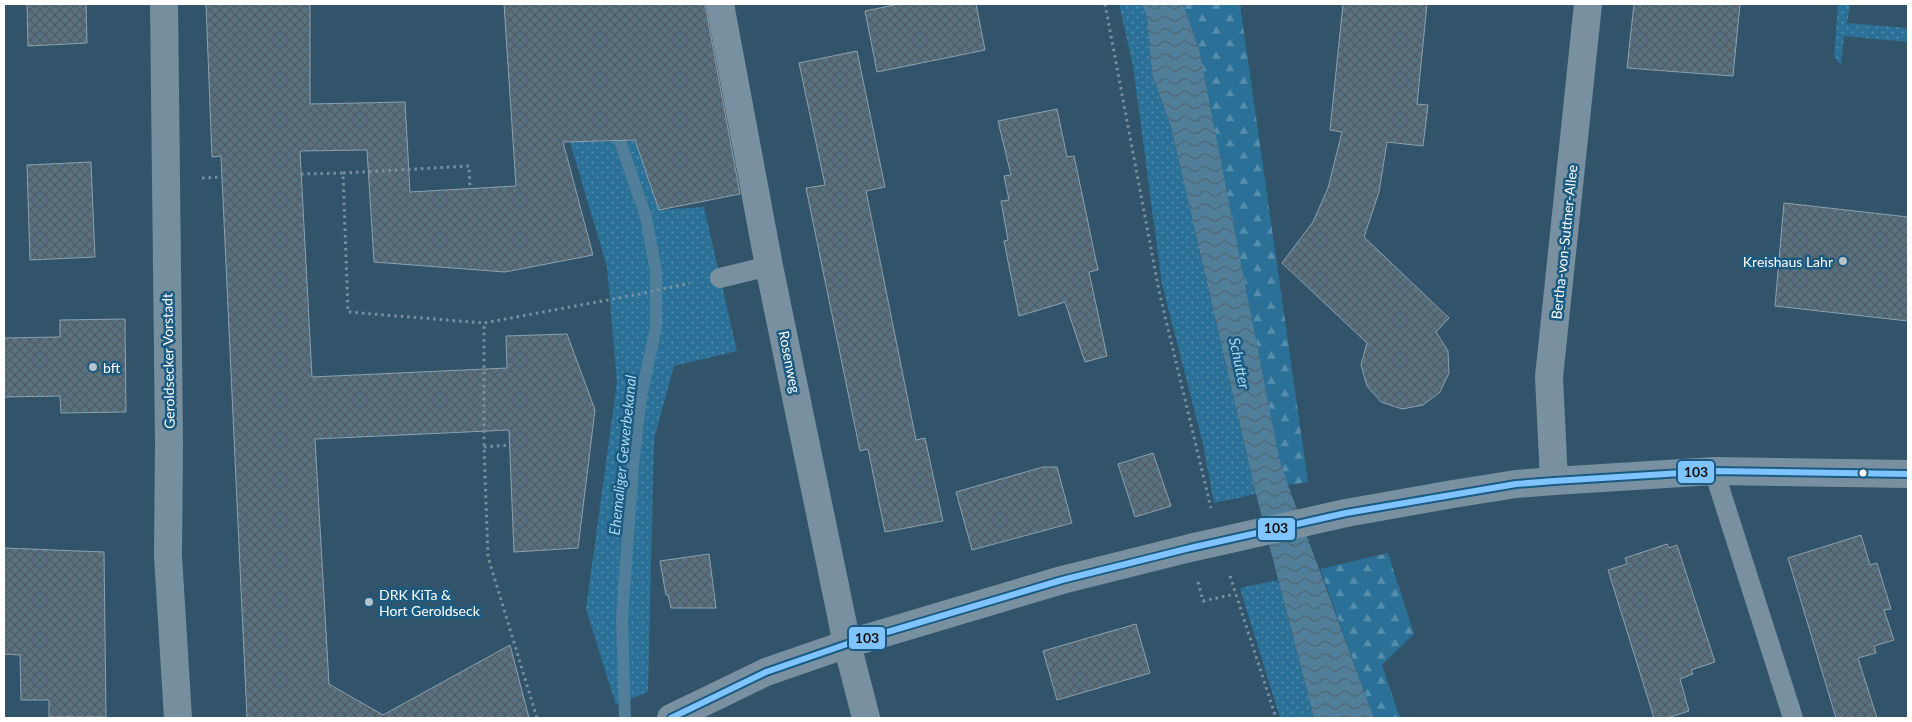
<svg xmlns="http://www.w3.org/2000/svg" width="1912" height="722" font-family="Lato,sans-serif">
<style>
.grass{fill:url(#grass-dots)}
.forest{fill:url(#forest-firs)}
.water{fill:url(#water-waves)}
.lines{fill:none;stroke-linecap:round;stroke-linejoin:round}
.stream{stroke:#517e99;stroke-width:12}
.building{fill:url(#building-cross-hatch);stroke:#8ca1af}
.path{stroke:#7890a0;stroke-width:3;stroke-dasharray:2.5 4;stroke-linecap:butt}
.service{stroke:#7890a0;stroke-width:20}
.minor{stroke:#7890a0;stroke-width:28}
.primary{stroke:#768f9e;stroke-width:28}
.bus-1-casing{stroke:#1b5a81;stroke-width:10}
.bus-1{stroke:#80c4ff;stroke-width:6}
.poi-dot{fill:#b7c3cb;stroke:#1b5a81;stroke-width:2}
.bus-dot{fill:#fff;stroke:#1b5a81;stroke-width:2}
.labels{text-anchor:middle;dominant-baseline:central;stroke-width:5;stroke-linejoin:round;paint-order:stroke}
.street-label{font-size:14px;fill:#fff;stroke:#1b5a81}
.poi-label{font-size:14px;fill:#fff;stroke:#1b5a81;text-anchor:start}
.water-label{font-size:15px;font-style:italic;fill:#abd8f2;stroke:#1b5a81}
.line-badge{stroke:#1b5a81;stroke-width:2}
.pale-badge-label{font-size:14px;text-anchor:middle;font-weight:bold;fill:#111}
</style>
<defs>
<pattern id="grass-dots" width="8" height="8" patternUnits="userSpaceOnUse" patternTransform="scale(1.25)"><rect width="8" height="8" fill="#2b7097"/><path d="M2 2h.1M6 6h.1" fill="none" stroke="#558dac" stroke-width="1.8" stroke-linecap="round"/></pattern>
<pattern id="forest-firs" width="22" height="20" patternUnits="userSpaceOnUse" patternTransform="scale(1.25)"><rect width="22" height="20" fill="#2b7097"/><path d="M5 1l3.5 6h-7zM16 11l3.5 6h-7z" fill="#558dac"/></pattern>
<pattern id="water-waves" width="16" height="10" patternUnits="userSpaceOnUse" patternTransform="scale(1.25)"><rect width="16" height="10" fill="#517e99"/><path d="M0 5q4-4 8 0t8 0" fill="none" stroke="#4e6572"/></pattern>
<pattern id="building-cross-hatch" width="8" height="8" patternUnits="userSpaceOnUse" patternTransform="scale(1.25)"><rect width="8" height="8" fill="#587282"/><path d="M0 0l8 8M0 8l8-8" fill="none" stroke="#515b62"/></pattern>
</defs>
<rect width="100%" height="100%" fill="#32546a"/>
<g class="grass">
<path d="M 1119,4 L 1142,4 L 1147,16 L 1152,74 L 1171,127 L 1256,494 L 1214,503 L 1203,444 L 1162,284 L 1133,66 Z"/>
<path d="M 1838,4 L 1850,4 L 1847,23 L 1908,28 L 1908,42 L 1844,36 L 1841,65 L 1834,57 Z"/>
<path d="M 635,141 L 659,210 L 704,207 L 737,351 L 674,366 L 654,439 L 648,692 L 616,705 L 586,609 L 617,382 L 607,267 L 570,142 Z"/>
<path d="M 1278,580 L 1314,718 L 1280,718 L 1240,588 Z"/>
</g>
<g class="forest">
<path d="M 1183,4 L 1240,4 L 1308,482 L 1288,485 L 1279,457 L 1199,49 Z"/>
<path d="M 1388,553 L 1414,634 L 1382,665 L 1400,718 L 1374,718 L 1320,569 Z"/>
</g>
<path class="water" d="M 1142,4 L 1183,4 L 1199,49 L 1279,457 L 1288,485 L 1374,718 L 1314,718 L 1256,494 L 1171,127 L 1152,74 L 1147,17 Z"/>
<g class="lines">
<path class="stream" d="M 620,141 L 646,217 L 656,272 L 656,327 L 641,397 L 633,465 L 622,619 L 625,718"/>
</g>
<g class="building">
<path d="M 27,4 L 86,4 L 87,43 L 28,46 Z"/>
<path d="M 206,4 L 310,4 L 310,104 L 405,102 L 410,192 L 516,186 L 504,4 L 705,4 L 740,194 L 659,210 L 635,140 L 563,142 L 593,255 L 505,272 L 374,262 L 367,150 L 300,151 L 312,377 L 507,368 L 506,336 L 567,334 L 595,410 L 578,548 L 514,552 L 509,430 L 315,439 L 329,684 L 383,715 L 510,645 L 529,718 L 247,718 L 221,156 L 212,157 Z"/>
<path d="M 899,4 L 976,4 L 985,50 L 877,72 L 865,11 Z"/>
<path d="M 1343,4 L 1427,4 L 1417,104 L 1428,105 L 1423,146 L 1387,142 L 1379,192 L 1364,237 L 1449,318 L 1436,332 L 1448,351 L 1449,373 L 1440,392 L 1423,405 L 1402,409 L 1381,402 L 1367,386 L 1361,365 L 1367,343 L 1282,263 L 1313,222 L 1328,188 L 1342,132 L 1330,130 Z"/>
<path d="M 1634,4 L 1740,4 L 1733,76 L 1627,68 Z"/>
<path d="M 857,51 L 885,187 L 866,191 L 916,440 L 925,438 L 943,521 L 885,532 L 868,449 L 860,451 L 806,188 L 825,185 L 799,63 Z"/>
<path d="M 1057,109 L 1067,157 L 1074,156 L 1098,270 L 1089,272 L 1107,356 L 1085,362 L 1065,302 L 1019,316 L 1004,241 L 1008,240 L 1001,201 L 1009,200 L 1004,176 L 1011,175 L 998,121 Z"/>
<path d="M 91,162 L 95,257 L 30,260 L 27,165 Z"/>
<path d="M 1784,203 L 1908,217 L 1908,321 L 1775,306 Z"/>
<path d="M 125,319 L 126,412 L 61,413 L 60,396 L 4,397 L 4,338 L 60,337 L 60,320 Z"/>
<path d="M 1153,453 L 1171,506 L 1135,517 L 1118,464 Z"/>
<path d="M 1043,467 L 1057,467 L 1072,523 L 972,550 L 956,492 Z"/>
<path d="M 1861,535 L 1870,565 L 1877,563 L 1891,609 L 1884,610 L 1894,640 L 1874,646 L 1876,653 L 1858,658 L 1877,718 L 1836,718 L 1788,558 Z"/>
<path d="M 1667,544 L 1669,548 L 1677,545 L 1715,662 L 1691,670 L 1693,674 L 1680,679 L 1689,711 L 1667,718 L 1654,718 L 1608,570 L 1627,564 L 1625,558 Z"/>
<path d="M 4,548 L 104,552 L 106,717 L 49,717 L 49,700 L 21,700 L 20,655 L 4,654 Z"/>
<path d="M 709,554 L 716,608 L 671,608 L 668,595 L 666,595 L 660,561 Z"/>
<path d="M 1136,624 L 1150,673 L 1057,700 L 1043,651 Z"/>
</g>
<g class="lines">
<g class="path">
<path d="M 1105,4 L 1159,291 L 1211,508"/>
<path d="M 343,173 L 469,166 L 470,189"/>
<path d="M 301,174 L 343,173 L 348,312 L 484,323"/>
<path d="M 202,178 L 222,177"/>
<path d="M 484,447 L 510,445"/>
<path d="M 1230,576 L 1276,718"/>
<path d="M 1198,582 L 1203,601 L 1235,594"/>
<path d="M 537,718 L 488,557 L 484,447 L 484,323 L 640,294 L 690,283"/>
</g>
<g class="service">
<path d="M 720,278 L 769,266"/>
<path d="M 1714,471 L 1793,718"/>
</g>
<g class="minor">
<path d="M 720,4 L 769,266 L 847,644 L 866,718"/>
<path d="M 1554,481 L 1549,377 L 1588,4"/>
<path d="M 671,718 L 766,672 L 847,644 L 1062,580 L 1190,548 L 1346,513 L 1453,494 L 1516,484 L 1554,481 L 1714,471 L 1908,474"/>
</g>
<path class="primary" d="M 164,4 L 169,442 L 168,556 L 178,718"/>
<g class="bus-1-casing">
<path id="bus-1" d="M 671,718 L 766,672 L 847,644 L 1062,580 L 1190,548 L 1346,513 L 1516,484 L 1554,481 L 1714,471 L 1908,474"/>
</g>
<use href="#bus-1" class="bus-1"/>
</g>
<g class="poi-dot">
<circle cx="1843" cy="261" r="5"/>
<circle cx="93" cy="367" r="5"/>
<circle cx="369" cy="602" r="5"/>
</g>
<circle class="bus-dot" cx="1863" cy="473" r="4.5"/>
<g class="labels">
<g class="street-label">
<text transform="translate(1564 242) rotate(-84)">Bertha-von-Suttner-Allee</text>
<text transform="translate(168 361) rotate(-91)">Geroldsecker Vorstadt</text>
<text transform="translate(790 362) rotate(79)">Rosenweg</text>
</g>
<g class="poi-label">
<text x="1833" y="261" text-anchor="end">Kreishaus Lahr</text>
<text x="103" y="367">bft</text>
<text x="379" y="594">DRK KiTa &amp;<tspan x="379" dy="16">Hort Geroldseck</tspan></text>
</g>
<g class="water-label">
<text transform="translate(1240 363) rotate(78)">Schutter</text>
<text transform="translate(622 455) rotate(-84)">Ehemaliger Gewerbekanal</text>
</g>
</g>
<g class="line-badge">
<rect x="1677" y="460" width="38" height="24" rx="5" fill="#80c4ff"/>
<rect x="1257" y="517" width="39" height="24" rx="5" fill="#80c4ff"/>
<rect x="848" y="626" width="38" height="24" rx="5" fill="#80c4ff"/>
</g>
<g class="pale-badge-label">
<text x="1696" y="477">103</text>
<text x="1276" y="533">103</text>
<text x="867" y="643">103</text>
</g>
<rect width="1912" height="722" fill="none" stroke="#ffffff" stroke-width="10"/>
</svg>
